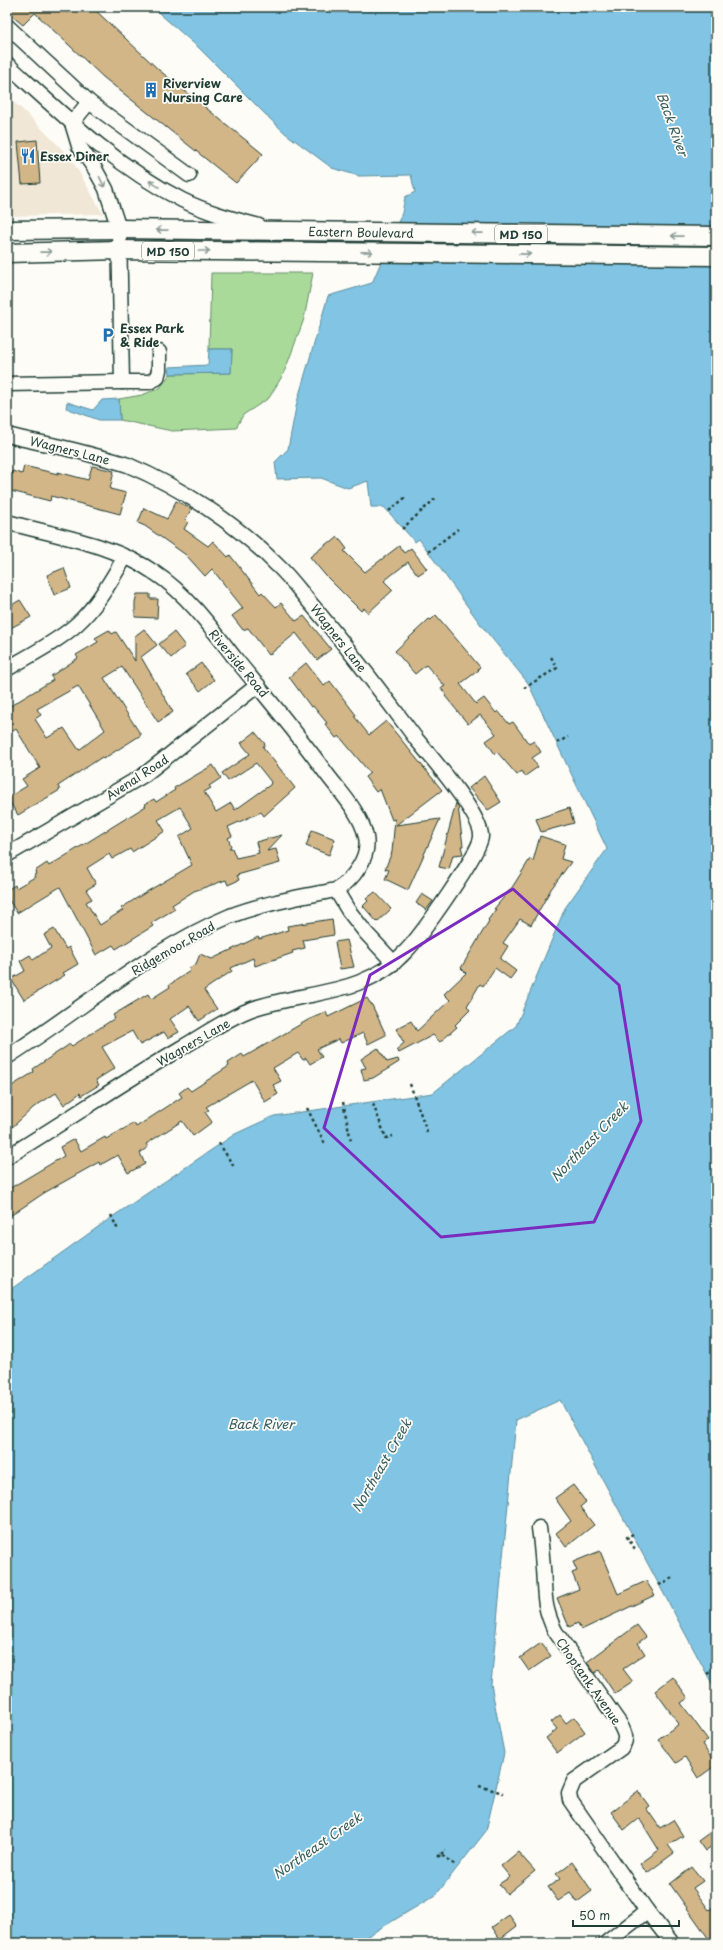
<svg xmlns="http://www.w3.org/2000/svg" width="723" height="1950" font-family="'Playpen Sans',sans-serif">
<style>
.built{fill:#f0e7d6}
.green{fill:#aada9a;stroke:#648c67}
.water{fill:#82c4e3;stroke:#5a8e9d}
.building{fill:#d3b688;stroke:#1f3d34;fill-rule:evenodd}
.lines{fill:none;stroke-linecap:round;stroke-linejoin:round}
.minor-casing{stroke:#1f3d34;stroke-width:17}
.major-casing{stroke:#1f3d34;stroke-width:21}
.path{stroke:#1f3d34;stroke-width:2.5;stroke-dasharray:3 3;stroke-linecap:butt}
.minor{stroke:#fdfcf7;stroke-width:14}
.major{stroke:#fdfcf7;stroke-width:18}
.oneway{stroke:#8e9c96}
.marked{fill:none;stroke:#7b2cbf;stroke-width:3;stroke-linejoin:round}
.labels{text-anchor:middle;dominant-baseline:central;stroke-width:3.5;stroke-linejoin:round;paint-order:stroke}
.shield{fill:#fdfcf7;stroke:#62766e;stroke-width:1}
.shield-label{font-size:11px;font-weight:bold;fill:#1f3d34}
.poi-label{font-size:12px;font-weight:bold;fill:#1f3d34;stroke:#fdfcf7;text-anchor:start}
.street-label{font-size:12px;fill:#1f3d34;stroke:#fdfcf7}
.water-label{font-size:13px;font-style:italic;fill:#385f60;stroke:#fdfcf7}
</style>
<rect width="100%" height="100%" fill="#fdfcf7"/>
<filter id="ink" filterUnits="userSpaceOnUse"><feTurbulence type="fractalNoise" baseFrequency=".025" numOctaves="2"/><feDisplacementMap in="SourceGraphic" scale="8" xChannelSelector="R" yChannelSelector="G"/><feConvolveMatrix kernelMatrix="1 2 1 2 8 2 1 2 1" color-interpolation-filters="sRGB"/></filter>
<g filter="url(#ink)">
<path class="built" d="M 7,97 L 22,109 L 71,158 L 103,214 L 7,216 Z"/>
<path class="green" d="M 211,273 L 313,273 L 304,319 L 284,373 L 269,398 L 243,415 L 236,428 L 172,431 L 120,420 L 119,399 L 142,395 L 160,388 L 170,374 L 231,373 L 232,349 L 209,349 Z"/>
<g class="water">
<path d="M 152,7 L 716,7 L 716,1691 L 560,1400 L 516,1420 L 491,1684 L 504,1753 L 486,1831 L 436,1895 L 366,1937 L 339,1943 L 7,1943 L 7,1292 L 112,1217 L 235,1134 L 274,1116 L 433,1093 L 516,1026 L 565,908 L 607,849 L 528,683 L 481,625 L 419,539 L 415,542 L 384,507 L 371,507 L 368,481 L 348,488 L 321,478 L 277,479 L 275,462 L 288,449 L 297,402 L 328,296 L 372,283 L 402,213 L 405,197 L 415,192 L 411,175 L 359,176 L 332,168 L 285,133 L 268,117 L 199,48 Z"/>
<path d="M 209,349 L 232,349 L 231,373 L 170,374 L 169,367 L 208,365 Z"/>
<path d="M 119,399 L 120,420 L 99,420 L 66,408 L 67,402 L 93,410 L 102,400 Z"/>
</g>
<g class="building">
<path d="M 7,7 L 92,7 L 159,70 L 263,154 L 236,183 L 103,77 L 35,13 L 23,25 L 7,12 Z"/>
<path d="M 37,140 L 40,183 L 22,184 L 18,142 Z"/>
<path d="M 24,466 L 58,474 L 58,472 L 88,480 L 92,466 L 114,471 L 110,489 L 126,493 L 120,514 L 51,496 L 50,501 L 7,490 L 12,471 L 22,474 Z"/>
<path d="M 176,501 L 192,509 L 185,519 L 188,522 L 184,529 L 208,546 L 213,541 L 228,557 L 230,555 L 260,594 L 262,592 L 276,607 L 281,603 L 296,621 L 304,616 L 331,649 L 317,660 L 296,633 L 269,655 L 248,628 L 243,630 L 232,616 L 243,608 L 212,569 L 205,576 L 186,555 L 145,526 L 138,523 L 144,508 L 167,519 Z"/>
<path d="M 338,537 L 347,549 L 344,551 L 365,572 L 399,546 L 404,553 L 411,548 L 427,569 L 418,575 L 408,562 L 384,581 L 393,590 L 368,613 L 364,608 L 361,611 L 325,575 L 310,557 L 330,541 L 331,543 Z"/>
<path d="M 64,568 L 71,588 L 54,595 L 47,575 Z"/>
<path d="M 137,594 L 150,594 L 150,599 L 158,599 L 157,618 L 135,617 L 135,602 Z"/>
<path d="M 20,600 L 31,617 L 7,630 L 7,608 Z"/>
<path d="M 436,615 L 480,667 L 478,669 L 479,670 L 460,684 L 476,704 L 484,698 L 496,713 L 498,711 L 509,724 L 513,722 L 529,744 L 534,741 L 541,752 L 532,758 L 538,767 L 525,776 L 522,771 L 517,775 L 497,752 L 495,754 L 486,741 L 496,734 L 480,715 L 468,724 L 445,696 L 446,695 L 441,688 L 445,686 L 426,665 L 415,674 L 395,651 L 429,619 L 431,620 Z"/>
<path d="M 144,629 L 157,645 L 141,657 L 173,712 L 158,722 L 122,667 L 104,678 L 141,735 L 103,759 L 102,757 L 58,786 L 60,790 L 18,815 L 7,798 L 27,786 L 22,779 L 40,768 L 16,729 L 7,735 L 7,708 L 53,680 L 51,676 L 78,658 L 76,655 L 98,642 L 95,638 L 109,630 L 112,634 L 116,632 L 135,661 L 135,636 ZM 78,686 L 105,730 L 79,750 L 64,728 L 47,738 L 35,719 L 41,715 L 37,709 Z"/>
<path d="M 174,632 L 185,646 L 171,658 L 159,644 Z"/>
<path d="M 201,663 L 214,680 L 200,691 L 186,674 Z"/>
<path d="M 306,663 L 324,686 L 330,681 L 356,715 L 354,716 L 369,735 L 386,721 L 442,790 L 396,825 L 440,819 L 408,890 L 385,879 L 389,870 L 385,869 L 392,852 L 395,819 L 392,820 L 380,789 L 376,792 L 365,777 L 370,773 L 339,736 L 336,738 L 325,724 L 327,723 L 313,706 L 311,707 L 289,677 Z"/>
<path d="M 255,732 L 265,744 L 263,747 L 295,788 L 264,816 L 261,812 L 228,827 L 232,836 L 228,838 L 231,846 L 229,848 L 232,848 L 236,858 L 259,853 L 256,842 L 282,835 L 267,851 L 276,849 L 280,863 L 237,875 L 239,880 L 228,885 L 226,880 L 194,891 L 172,905 L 175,909 L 151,923 L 153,926 L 116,949 L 113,945 L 96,955 L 60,887 L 17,913 L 7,897 L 7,890 L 15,885 L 16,888 L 35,877 L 34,875 L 36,874 L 35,871 L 47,863 L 49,866 L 146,806 L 145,804 L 154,799 L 156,802 L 175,790 L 174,788 L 213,765 L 221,778 L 209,786 L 211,788 L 204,792 L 216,812 L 231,803 L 235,810 L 270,785 L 271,782 L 256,763 L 228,781 L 222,773 L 250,754 L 241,743 ZM 180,807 L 193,828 L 179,837 L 192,865 L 148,891 L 121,908 L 123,910 L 100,925 L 86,902 L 92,899 L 86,890 L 96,884 L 87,868 L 109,854 L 112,859 L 130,849 L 132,852 L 165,831 L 158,820 Z"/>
<path d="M 484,776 L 501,802 L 488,810 L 469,788 Z"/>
<path d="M 456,803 L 458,806 L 463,846 L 461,846 L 463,854 L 453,855 L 449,869 L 439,867 Z"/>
<path d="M 569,808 L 574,823 L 541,832 L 536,819 Z"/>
<path d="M 312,830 L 335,839 L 329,855 L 306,846 Z"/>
<path d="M 540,836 L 565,844 L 561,859 L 571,862 L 551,889 L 531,925 L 520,919 L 503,943 L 508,946 L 500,959 L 516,971 L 510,979 L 495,968 L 483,986 L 480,984 L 467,1006 L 470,1010 L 455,1025 L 457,1027 L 440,1042 L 433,1035 L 399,1053 L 396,1050 L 404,1043 L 396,1029 L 411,1021 L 417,1031 L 450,1000 L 444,994 L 466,973 L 461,968 L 489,921 L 488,920 L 496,909 L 494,909 L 513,886 L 530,859 L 533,861 Z"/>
<path d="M 375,892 L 391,909 L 377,922 L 363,906 L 368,901 L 366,899 Z"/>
<path d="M 422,894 L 433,901 L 426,910 L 416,903 Z"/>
<path d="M 332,919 L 334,935 L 303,940 L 305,948 L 292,951 L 293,953 L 255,966 L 253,958 L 231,968 L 232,971 L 204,990 L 217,1009 L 199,1021 L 189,1006 L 170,1019 L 179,1032 L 168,1038 L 164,1032 L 140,1045 L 132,1031 L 102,1047 L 115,1068 L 96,1080 L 99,1085 L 81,1096 L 80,1093 L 64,1105 L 56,1093 L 34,1107 L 7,1132 L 7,1089 L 34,1072 L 33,1069 L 55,1054 L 70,1044 L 72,1046 L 115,1018 L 113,1015 L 148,994 L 151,999 L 170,987 L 169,985 L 190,971 L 189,968 L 196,964 L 200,954 L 212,959 L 258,937 L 259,939 L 288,930 L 287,926 Z"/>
<path d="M 54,929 L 66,949 L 69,947 L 78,964 L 63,973 L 65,975 L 24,1000 L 11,979 L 25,971 L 20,961 L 30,955 L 33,960 L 51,948 L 44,935 Z"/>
<path d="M 347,940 L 354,967 L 340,969 L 335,942 Z"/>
<path d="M 367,998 L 370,1003 L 371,1003 L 386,1035 L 368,1044 L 363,1033 L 341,1043 L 339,1039 L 317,1049 L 322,1057 L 310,1064 L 306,1058 L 303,1060 L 298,1053 L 273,1068 L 281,1081 L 273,1085 L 278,1094 L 265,1102 L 252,1080 L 206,1107 L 209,1110 L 205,1112 L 212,1122 L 193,1136 L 182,1121 L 146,1144 L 148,1147 L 140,1153 L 145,1164 L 128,1173 L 118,1155 L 100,1165 L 99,1162 L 44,1193 L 7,1218 L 7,1190 L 64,1156 L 60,1147 L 74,1139 L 81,1151 L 105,1137 L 106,1139 L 134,1123 L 136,1127 L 182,1097 L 179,1093 L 187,1087 L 191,1091 L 229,1066 L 228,1063 L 242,1054 L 244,1057 L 308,1020 L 326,1012 L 328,1017 Z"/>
<path d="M 378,1048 L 387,1062 L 398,1059 L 399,1062 L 373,1078 L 364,1080 L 361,1069 L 366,1068 L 361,1059 Z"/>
<path d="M 573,1485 L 586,1502 L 580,1507 L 594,1525 L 566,1547 L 556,1533 L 571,1521 L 555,1498 Z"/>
<path d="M 600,1551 L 618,1594 L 646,1581 L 655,1595 L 581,1630 L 578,1623 L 569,1627 L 557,1598 L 579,1589 L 572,1573 L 577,1571 L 573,1562 Z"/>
<path d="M 637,1625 L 646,1637 L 638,1643 L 645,1654 L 623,1669 L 633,1682 L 615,1694 L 599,1670 L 595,1673 L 587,1662 Z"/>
<path d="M 541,1643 L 551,1656 L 529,1671 L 520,1658 Z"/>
<path d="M 673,1677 L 688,1698 L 681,1703 L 708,1740 L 702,1744 L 716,1765 L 698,1778 L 685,1757 L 676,1763 L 658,1739 L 679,1724 L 655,1691 Z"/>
<path d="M 560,1715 L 566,1723 L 574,1717 L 585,1732 L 557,1753 L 546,1738 L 557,1729 L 551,1722 Z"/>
<path d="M 638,1791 L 649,1806 L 646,1808 L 660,1828 L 673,1820 L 683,1836 L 668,1845 L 674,1853 L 647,1873 L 640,1864 L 659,1850 L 639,1818 L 624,1830 L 611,1812 Z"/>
<path d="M 716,1828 L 716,1843 L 705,1851 L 698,1841 Z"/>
<path d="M 518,1852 L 535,1871 L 507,1894 L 499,1884 L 510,1877 L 501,1866 Z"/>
<path d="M 572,1862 L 592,1891 L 577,1902 L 570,1893 L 558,1901 L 548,1887 L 560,1879 L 556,1874 Z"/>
<path d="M 692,1867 L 703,1881 L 693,1888 L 709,1910 L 716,1905 L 716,1934 L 709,1939 L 670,1884 Z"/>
<path d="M 509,1915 L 517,1926 L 500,1939 L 492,1927 Z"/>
</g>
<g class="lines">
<g class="minor-casing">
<g id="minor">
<path d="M 7,26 L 89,102 L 189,175"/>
<path d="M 7,64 C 62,114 115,166 182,200 C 206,212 233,219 259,226"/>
<path d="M 72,123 L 79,146 L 95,169 L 106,189 L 119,229 L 122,382 L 149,382 L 157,378 L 159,370 L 159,352"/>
<path d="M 72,123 L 89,102"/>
<path d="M 7,384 L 122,382"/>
<path d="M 7,435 C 35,442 64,447 92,455 C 104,458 116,461 128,465 C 180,487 237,524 277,565 C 288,575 297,587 306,598 C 345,643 381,692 417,740 C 432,758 483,817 481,837 C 480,853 420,937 406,951 C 364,997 307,990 252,1009 C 227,1018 204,1035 181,1048 C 122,1083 66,1121 7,1157"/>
<path d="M 7,522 C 56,536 113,544 155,573 C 187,594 211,627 234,657 C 265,695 297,733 326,773 C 340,792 361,813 366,837 C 370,857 353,880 336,890 C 301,897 264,903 230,916 C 150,949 80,1011 7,1057"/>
<path d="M 7,669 C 30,655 57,642 77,624 C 98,605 111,580 125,557"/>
<path d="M 7,855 L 144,775 L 258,685"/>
<path d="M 336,890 L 348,910 L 366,933 L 394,963"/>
<path d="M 539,1528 C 541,1542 542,1555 543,1568 C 545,1595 543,1606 555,1631 L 620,1724 C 625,1734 628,1739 621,1748 L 574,1781 L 569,1793 L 570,1800 L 647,1911 L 672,1943"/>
<path d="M 606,1943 L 647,1911"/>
</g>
</g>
<g class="major-casing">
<g id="major">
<path d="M 7,230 L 119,229 L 716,236"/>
<path d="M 7,253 L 119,250 L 716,256"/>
</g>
</g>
<g class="path">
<path d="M 389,511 L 406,497"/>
<path d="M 402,529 L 437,497"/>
<path d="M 428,552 L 458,529"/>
<path d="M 524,688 L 557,668 L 550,655"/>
<path d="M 557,743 L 568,737"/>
<path d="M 410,1084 L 427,1132"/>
<path d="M 343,1102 L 351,1141"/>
<path d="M 373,1104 L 386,1138 L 393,1136"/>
<path d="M 307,1108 L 325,1144"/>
<path d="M 219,1143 L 234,1167"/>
<path d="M 111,1215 L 118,1230"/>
<path d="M 633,1534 L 627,1537 L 635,1549"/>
<path d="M 659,1585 L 672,1578"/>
<path d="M 707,1674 L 716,1668"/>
<path d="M 479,1786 L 503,1793"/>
<path d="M 441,1854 L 446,1850"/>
<path d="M 438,1857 L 441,1854 L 455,1865"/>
</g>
<use href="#minor" class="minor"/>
<use href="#major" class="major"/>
</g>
<defs><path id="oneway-shaft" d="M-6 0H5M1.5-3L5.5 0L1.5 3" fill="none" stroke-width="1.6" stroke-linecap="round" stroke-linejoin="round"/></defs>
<g class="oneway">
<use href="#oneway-shaft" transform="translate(102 182) rotate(64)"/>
<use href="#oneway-shaft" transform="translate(154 184) rotate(-149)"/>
<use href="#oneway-shaft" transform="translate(162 230) rotate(-179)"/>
<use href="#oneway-shaft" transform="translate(477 233) rotate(-179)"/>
<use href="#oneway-shaft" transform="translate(677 236) rotate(-179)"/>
<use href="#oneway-shaft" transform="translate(204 251)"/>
<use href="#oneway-shaft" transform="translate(46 252) rotate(-1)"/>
<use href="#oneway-shaft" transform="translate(367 252) rotate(1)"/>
<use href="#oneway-shaft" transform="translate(525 254) rotate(1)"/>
</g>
</g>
<path class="marked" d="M 513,889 L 619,985 L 641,1121 L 594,1222 L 441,1237 L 324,1128 L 370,975 Z"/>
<defs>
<g id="building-bare" transform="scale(1.2)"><path d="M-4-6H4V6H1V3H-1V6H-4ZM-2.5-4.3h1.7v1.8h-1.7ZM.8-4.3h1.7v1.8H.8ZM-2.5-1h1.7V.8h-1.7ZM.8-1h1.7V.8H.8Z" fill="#1f6fb2" stroke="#fdfcf7" stroke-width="2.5" paint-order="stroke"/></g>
<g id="restaurant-bare" transform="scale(1.2)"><path d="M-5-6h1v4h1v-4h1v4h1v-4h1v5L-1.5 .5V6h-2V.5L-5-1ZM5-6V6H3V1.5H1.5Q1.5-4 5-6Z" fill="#1f6fb2" stroke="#fdfcf7" stroke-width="2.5" paint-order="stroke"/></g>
<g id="parking-bare" transform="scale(1.2)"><path d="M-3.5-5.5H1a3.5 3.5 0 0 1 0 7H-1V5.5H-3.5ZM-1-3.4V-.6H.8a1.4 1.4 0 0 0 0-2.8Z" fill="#1f6fb2" stroke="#fdfcf7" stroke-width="2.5" paint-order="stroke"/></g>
</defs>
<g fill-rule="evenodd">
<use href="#building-bare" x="151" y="90"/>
<use href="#restaurant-bare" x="28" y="156"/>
<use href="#parking-bare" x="108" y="335"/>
</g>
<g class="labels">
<g class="shield">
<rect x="495" y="225" width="52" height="18" rx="3"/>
<rect x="142" y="242" width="52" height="18" rx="3"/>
</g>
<g class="shield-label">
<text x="521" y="234">MD 150</text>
<text x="168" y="251">MD 150</text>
</g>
<g class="poi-label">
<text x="163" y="83">Riverview<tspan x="163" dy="14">Nursing Care</tspan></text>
<text x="40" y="156">Essex Diner</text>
<text x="120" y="328">Essex Park<tspan x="120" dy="14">&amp; Ride</tspan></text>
</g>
<g class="street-label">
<text transform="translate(361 232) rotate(1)">Eastern Boulevard</text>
<text transform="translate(70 450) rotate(14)">Wagners Lane</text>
<text transform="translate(339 638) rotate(52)">Wagners Lane</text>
<text transform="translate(239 663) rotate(50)">Riverside Road</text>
<text transform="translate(137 777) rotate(-33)">Avenal Road</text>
<text transform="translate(173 948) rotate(-30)">Ridgemoor Road</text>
<text transform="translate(193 1042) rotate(-30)">Wagners Lane</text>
<text transform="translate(589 1681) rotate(55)">Choptank Avenue</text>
</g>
<g class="water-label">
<text transform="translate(673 124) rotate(70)">Back River</text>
<text transform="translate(589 1141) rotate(-46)">Northeast Creek</text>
<text x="261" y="1423">Back River</text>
<text transform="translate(381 1465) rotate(-60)">Northeast Creek</text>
<text transform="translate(317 1845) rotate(-35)">Northeast Creek</text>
</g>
</g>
<rect width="723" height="1950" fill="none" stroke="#fdfcf7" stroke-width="24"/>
<rect x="12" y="12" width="699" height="1926" fill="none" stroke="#1f3d34" stroke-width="1.5" filter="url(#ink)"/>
<path d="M573 1920v6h106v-6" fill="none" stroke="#1f3d34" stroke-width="2"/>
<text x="579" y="1920" font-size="12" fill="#1f3d34" stroke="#fdfcf7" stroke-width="3" paint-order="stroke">50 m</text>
</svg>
